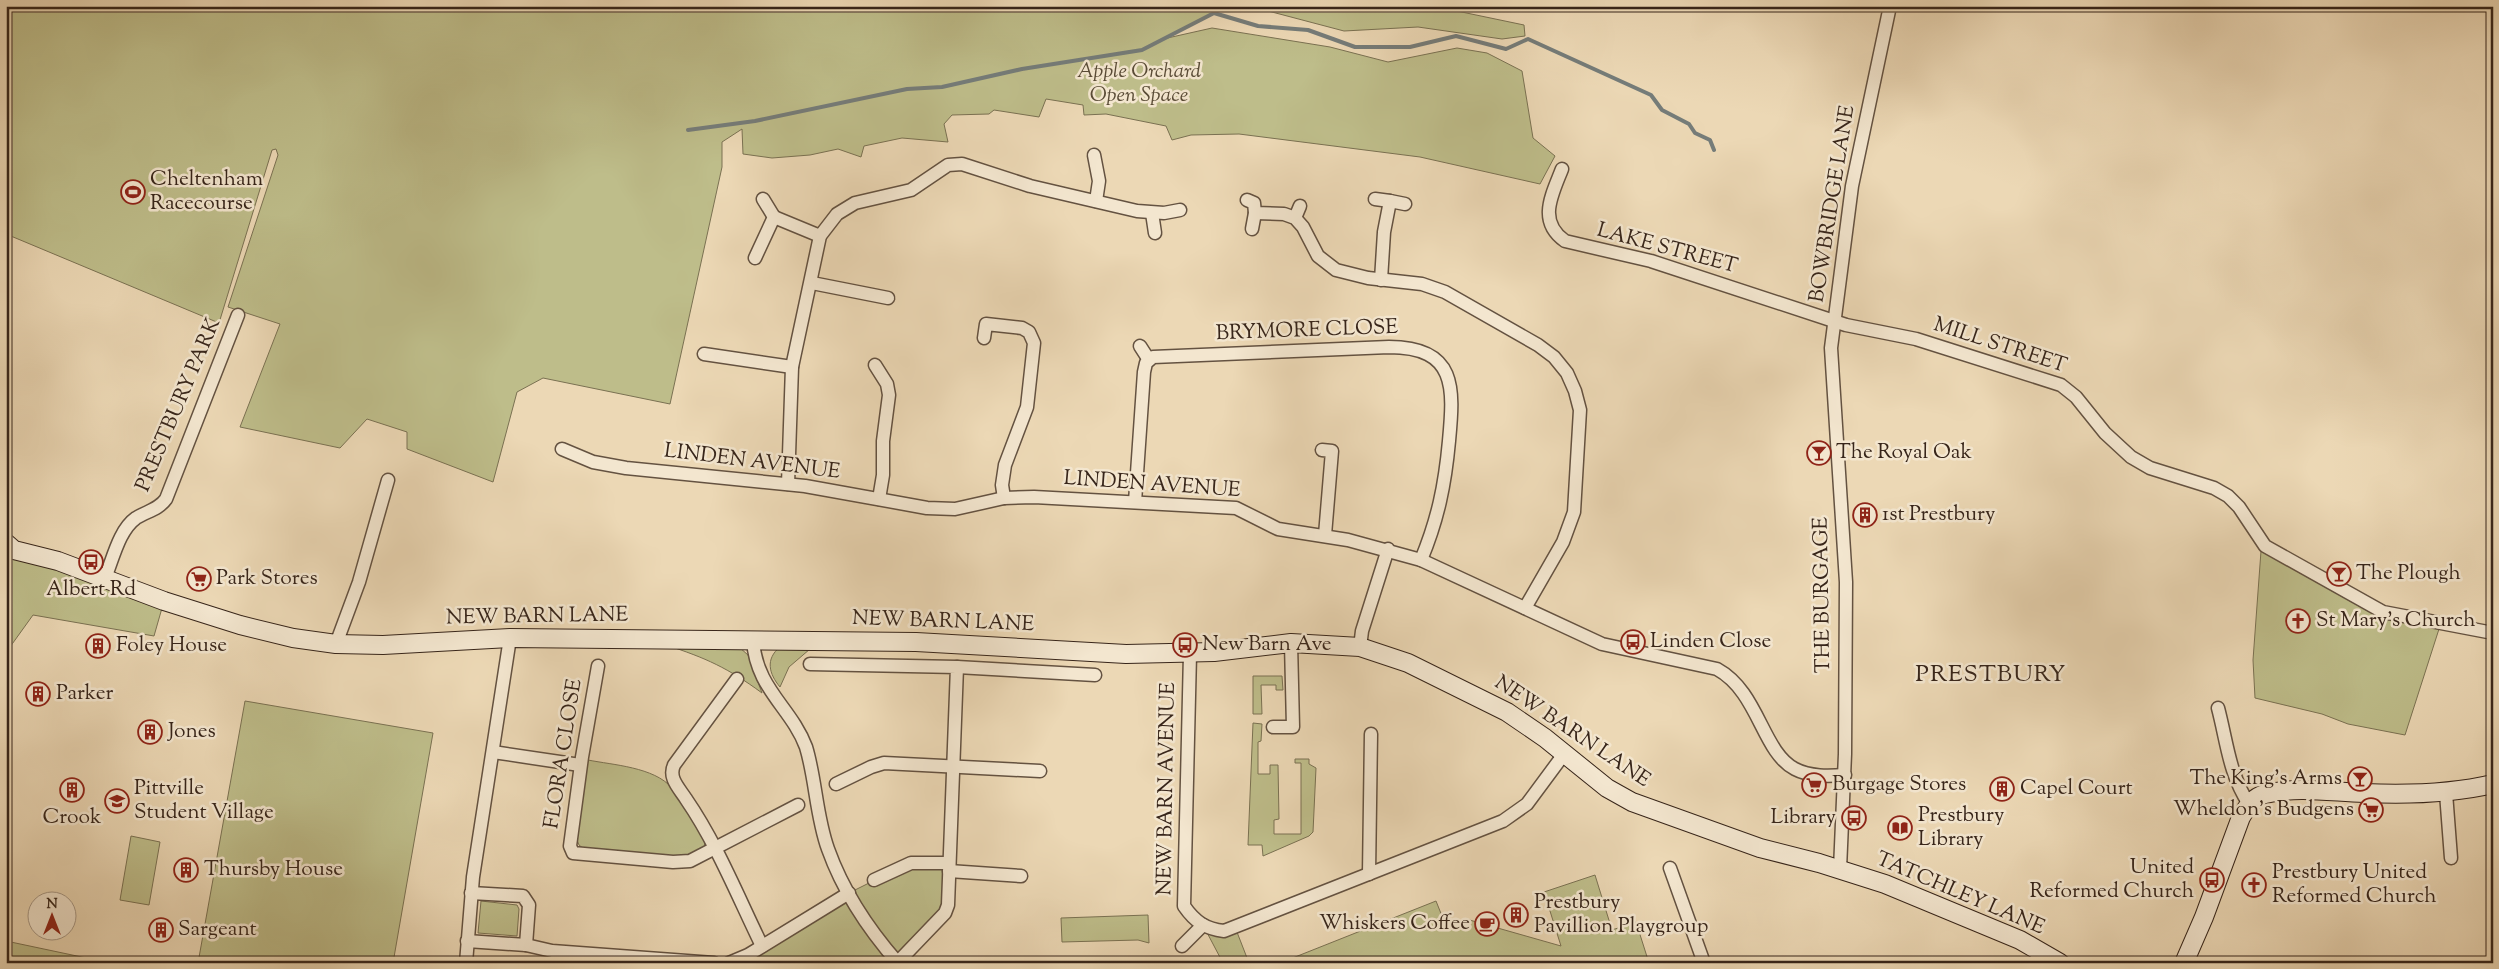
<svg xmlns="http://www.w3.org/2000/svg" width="2499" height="969" font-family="'Sorts Mill Goudy',serif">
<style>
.green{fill:#bebd8a;stroke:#7a7152}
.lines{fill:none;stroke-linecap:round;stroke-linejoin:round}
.stream{stroke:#757c79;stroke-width:4}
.street-casing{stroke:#645241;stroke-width:15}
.secondary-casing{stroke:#37251a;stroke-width:20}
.street{stroke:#f3e6cf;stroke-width:12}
.secondary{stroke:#f3e6cf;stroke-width:18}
.labels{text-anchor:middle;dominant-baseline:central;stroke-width:5;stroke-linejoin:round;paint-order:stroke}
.park-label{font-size:21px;font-style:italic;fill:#594b36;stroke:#f3e6cf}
.poi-label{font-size:21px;fill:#37251a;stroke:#f3e6cf;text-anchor:start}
.street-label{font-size:21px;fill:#37251a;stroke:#f3e6cf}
.quarter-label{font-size:24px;letter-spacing:1px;fill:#37251a;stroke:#f3e6cf}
</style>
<rect width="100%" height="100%" fill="#ecd8b5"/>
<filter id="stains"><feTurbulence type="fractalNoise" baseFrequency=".004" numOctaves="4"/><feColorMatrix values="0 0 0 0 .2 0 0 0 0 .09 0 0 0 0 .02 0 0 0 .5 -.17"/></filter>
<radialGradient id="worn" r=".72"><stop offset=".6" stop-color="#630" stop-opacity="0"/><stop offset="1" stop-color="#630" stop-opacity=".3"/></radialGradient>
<g class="green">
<path d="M 6,6 L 1228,6 L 1163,39 L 1212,28 L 1330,47 L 1388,62 L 1457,48 L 1487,53 L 1522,71 L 1533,138 L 1555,156 L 1540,184 L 1420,157 L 1239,134 L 1191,135 L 1172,140 L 1166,126 L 1106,114 L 1084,115 L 1083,105 L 1046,99 L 1039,117 L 994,110 L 989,114 L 952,115 L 944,124 L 948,142 L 902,138 L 864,146 L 861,157 L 838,149 L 810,155 L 772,158 L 743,154 L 742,129 L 722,142 L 722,167 L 670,404 L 543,378 L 517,392 L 493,482 L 407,449 L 407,432 L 367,419 L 340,448 L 240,427 L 280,324 L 228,307 L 278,155 L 276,149 L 272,150 L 219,323 L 6,234 Z"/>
<path d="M 1433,6 L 1524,25 L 1525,36 L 1502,39 L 1418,27 L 1344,31 L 1253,7 Z"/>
<path d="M 14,550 L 164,601 L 154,636 L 33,615 L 10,647 L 6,670 L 6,561 Z"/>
<path d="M 2261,551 L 2382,619 L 2439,629 L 2405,735 L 2348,724 L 2322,714 L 2255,698 L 2253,660 Z"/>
<path d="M 666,645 L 739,647 L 748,655 L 762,693 C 728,668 706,658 666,645 Z"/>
<path d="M 780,647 L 810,649 L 789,667 L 780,687 C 769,674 765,659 780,647 Z"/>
<path d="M 1253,676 L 1282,676 L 1283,690 L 1276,690 L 1276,685 L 1261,685 L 1262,714 L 1253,714 Z"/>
<path d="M 245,701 L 433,733 L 393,963 L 198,963 Z"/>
<path d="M 1253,723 L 1262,724 L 1261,741 L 1258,742 L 1258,774 L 1270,774 L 1270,765 L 1278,765 L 1279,819 L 1274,820 L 1274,834 L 1301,834 L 1301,763 L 1295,763 L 1295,759 L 1309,759 L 1309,764 L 1316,768 L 1313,832 L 1309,836 L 1263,856 L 1262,845 L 1248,845 Z"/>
<path d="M 588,760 C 613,765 654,767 672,788 C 685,804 695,824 705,841 L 704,849 L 687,858 L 584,849 L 579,845 L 577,840 Z"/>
<path d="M 131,836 L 160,842 L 149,905 L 120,900 Z"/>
<path d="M 949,863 L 948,905 L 898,963 L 762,963 L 753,952 L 849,893 L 901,867 Z"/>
<path d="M 1595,875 L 1612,930 L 1636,922 L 1649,963 L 1280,963 L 1436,901 L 1446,926 L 1466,919 L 1561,946 L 1544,892 Z"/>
<path d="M 481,901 L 517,905 L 519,909 L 517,936 L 478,933 Z"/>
<path d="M 1148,915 L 1149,943 L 1138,940 L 1062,942 L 1061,918 Z"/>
<path d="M 1203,925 L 1235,927 L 1249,963 L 1223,963 Z"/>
<path d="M 6,941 L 110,963 L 6,963 Z"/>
</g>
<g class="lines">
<path class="stream" d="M 688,130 L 755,121 L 907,89 L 942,87 L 1022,69 L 1142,50 L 1214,13 L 1258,26 L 1308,30 L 1355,47 L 1410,47 L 1456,36 L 1506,49 L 1528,39 L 1651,95 L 1662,110 L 1689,124 L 1695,133 L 1710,140 L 1714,150"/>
<g class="street-casing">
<g id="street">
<path d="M 1094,155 L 1099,181 L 1096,201"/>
<path d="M 1562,169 C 1552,195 1537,221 1565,241 L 1651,261 L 1846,325 L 1916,339 L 2061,385 L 2076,397 L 2105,433 L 2131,457 L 2150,468 L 2214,488 L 2228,496 L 2239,507 L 2265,546 L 2383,612 L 2493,633"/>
<path d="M 763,199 L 774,217"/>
<path d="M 1375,199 L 1390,201"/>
<path d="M 1247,200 L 1254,203 L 1255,213 L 1284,214 L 1295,218 L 1303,227 L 1318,256 L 1336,270 L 1368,278 L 1422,284 L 1445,292 L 1538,345 L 1554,357 L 1567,373 L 1575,391 L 1580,410 L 1574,512 L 1563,542 L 1525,608"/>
<path d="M 1152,213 L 1155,233"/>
<path d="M 1295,218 L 1300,206"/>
<path d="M 1252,229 L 1255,213"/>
<path d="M 755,258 L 774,217 L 820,236"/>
<path d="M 1381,280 L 1384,232 L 1390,201 L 1405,204"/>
<path d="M 812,283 L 888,298"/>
<path d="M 984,338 L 986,324 L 1022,328 L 1029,332 L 1034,343 L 1027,407 L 1005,465 L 1002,485 L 1004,498"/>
<path d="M 1140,346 L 1149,360"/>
<path d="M 704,354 L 792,367"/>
<path d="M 875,365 L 887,384 L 889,395 L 883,441 L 883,475 L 879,499"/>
<path d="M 562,449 L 593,462 L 626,468 L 805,486 L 927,508 L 955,509 L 1004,498 L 1034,497 L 1236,508 L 1278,529 L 1348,540 L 1421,560 L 1602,644 L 1717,669 C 1759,692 1762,752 1795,769 C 1810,777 1829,776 1845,775"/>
<path d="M 1322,450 L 1332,451 L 1325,535"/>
<path d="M 788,484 L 792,367 L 820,236 L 837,214 L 855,203 L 911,190 L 948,165 L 962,164 L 1030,186 L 1137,211 L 1164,213 L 1180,210"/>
<path d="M 1135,502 L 1144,372 L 1146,363 L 1153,357 L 1389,347 C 1457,347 1454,388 1449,441 C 1445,485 1438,519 1421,560"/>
<path d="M 105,578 C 113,559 119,530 136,518 C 147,511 158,510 166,499 L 238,315"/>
<path d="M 753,640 C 756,689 791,707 806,747 C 816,780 816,816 828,849 C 843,891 869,930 898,963"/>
<path d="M 336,644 L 359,582 L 388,480"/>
<path d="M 1360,647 L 1362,631 L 1388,549"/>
<path d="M 1190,654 L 1184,906 C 1195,922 1206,929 1224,931 L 1503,821 L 1527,804 L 1564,754"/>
<path d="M 810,664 L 957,667 L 948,905 L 945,913 L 898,962"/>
<path d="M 598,666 L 582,757 L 570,846 L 573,853 L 673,862 L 690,861 L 798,805"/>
<path d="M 957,667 L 1095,675"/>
<path d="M 737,679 L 674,765 C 668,778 679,788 686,799 C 717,844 738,897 762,946"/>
<path d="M 2218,708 C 2227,742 2229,774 2249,804"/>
<path d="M 1273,727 L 1293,727 L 1291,643"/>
<path d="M 493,752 L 580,765"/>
<path d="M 836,784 L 871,767 L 884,763 L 1040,771"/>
<path d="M 2446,793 L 2451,858"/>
<path d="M 1670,868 L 1704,963"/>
<path d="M 1840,869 L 1845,754 L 1846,582 L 1831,348 L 1852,186 L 1890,6"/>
<path d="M 949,871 L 1021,876"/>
<path d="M 1369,874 L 1371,734"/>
<path d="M 874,880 L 911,863 L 949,863"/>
<path d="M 471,893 L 523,896 L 529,905 L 526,945"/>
<path d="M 467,941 L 526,945 L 552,951 L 714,963"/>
<path d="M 1182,946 L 1203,925"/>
<path d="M 466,963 L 473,877 L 510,638"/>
<path d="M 729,963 L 748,955 L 849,893"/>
</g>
</g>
<g class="secondary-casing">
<g id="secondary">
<path d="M 6,543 L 14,550 L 58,561 L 164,601 L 240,625 L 293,638 L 336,644 L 383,645 L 510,638 L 916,642 L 1126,654 L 1214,652 L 1291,643 L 1360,647 L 1408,663 L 1507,712 L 1545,738 L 1607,788 L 1632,802 L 1760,848 L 1819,863 L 1885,884 L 2020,940 L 2060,963"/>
<path d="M 2184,963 L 2204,917 L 2241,817 C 2247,807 2253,797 2265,794 C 2298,786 2331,792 2364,793 C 2408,795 2450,794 2493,784"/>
</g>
</g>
<use href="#street" class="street"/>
<use href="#secondary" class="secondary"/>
</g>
<defs>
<g id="stadium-ring" transform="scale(1.25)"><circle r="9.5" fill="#f3e6cf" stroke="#8f2418" stroke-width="1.5"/><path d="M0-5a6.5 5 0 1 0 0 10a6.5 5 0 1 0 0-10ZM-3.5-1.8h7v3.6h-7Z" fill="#8f2418"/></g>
<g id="bar-ring" transform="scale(1.25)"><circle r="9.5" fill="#f3e6cf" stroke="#8f2418" stroke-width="1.5"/><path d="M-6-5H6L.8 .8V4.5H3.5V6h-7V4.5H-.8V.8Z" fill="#8f2418"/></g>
<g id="building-ring" transform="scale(1.25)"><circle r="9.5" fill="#f3e6cf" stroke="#8f2418" stroke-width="1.5"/><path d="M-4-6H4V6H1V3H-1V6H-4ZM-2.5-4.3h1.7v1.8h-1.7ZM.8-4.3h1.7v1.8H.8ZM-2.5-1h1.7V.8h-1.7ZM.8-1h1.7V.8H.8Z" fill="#8f2418"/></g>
<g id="bus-ring" transform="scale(1.25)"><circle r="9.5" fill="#f3e6cf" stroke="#8f2418" stroke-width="1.5"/><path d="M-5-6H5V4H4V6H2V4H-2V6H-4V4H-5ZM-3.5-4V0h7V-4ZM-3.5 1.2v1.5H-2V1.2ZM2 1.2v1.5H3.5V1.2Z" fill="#8f2418"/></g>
<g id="supermarket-ring" transform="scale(1.25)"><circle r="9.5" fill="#f3e6cf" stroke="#8f2418" stroke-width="1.5"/><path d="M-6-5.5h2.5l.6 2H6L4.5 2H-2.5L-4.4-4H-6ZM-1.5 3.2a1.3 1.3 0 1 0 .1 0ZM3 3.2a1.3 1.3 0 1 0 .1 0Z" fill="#8f2418"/></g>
<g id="church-ring" transform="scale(1.25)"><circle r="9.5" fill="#f3e6cf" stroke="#8f2418" stroke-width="1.5"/><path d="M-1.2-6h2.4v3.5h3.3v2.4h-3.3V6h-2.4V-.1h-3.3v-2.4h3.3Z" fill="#8f2418"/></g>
<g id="university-ring" transform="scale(1.25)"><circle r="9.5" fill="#f3e6cf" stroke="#8f2418" stroke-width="1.5"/><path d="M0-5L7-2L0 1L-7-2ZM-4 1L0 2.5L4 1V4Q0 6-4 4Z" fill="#8f2418"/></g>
<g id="library-ring" transform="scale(1.25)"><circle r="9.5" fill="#f3e6cf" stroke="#8f2418" stroke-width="1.5"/><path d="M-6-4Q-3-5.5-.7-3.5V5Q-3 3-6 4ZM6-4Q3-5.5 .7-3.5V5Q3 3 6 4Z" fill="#8f2418"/></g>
<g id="cafe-ring" transform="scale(1.25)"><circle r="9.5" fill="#f3e6cf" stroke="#8f2418" stroke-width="1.5"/><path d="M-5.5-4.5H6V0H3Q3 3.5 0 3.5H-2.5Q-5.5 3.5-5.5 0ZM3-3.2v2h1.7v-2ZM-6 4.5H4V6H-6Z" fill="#8f2418"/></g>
</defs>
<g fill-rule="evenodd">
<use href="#stadium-ring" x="133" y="192"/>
<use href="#bar-ring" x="1819" y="453"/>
<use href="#building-ring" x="1865" y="515"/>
<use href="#bus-ring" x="91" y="562"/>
<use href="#bar-ring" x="2339" y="574"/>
<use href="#supermarket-ring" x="199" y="579"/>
<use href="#church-ring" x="2298" y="621"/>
<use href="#bus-ring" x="1633" y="642"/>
<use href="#bus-ring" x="1185" y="645"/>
<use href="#building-ring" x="98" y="646"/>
<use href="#building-ring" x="38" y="694"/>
<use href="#building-ring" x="150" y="732"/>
<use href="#bar-ring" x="2360" y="779"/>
<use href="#supermarket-ring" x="1814" y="785"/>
<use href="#building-ring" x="2002" y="789"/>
<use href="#building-ring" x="72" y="790"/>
<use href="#university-ring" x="117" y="801"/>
<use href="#supermarket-ring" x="2371" y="810"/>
<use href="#bus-ring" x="1854" y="818"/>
<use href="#library-ring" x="1900" y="828"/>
<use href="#building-ring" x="186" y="870"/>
<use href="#bus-ring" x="2212" y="880"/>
<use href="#church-ring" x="2254" y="885"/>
<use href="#building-ring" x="1516" y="915"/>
<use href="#cafe-ring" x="1487" y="924"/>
<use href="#building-ring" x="161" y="930"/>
</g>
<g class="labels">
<g class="park-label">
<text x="1139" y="72">Apple Orchard<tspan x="1139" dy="24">Open Space</tspan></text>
</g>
<g class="poi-label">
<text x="150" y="180">Cheltenham<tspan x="150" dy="24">Racecourse</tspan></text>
<text x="1836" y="453">The Royal Oak</text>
<text x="1882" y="515">1st Prestbury</text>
<text x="2356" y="574">The Plough</text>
<text x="216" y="579">Park Stores</text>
<text x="91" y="590" text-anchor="middle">Albert Rd</text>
<text x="2316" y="621">St Mary's Church</text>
<text x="1650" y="642">Linden Close</text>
<text x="1202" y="645">New Barn Ave</text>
<text x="116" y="646">Foley House</text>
<text x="56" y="694">Parker</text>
<text x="168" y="732">Jones</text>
<text x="2342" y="779" text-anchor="end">The King's Arms</text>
<text x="1832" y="785">Burgage Stores</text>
<text x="134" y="789">Pittville<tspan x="134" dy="24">Student Village</tspan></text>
<text x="2020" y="789">Capel Court</text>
<text x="2354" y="810" text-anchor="end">Wheldon's Budgens</text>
<text x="1918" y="816">Prestbury<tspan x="1918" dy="24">Library</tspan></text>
<text x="72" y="818" text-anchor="middle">Crook</text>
<text x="1836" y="818" text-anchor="end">Library</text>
<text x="2194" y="868" text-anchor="end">United<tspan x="2194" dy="24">Reformed Church</tspan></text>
<text x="204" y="870">Thursby House</text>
<text x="2272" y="873">Prestbury United<tspan x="2272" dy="24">Reformed Church</tspan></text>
<text x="1534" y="903">Prestbury<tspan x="1534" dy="24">Pavillion Playgroup</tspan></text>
<text x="1470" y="924" text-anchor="end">Whiskers Coffee</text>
<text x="178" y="930">Sargeant</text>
</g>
<g class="street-label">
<text transform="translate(1833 204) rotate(-81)">BOWBRIDGE LANE</text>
<text transform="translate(1667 249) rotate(15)">LAKE STREET</text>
<text transform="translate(1307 331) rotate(-2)">BRYMORE CLOSE</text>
<text transform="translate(2000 346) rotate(18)">MILL STREET</text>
<text transform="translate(179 405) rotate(-67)">PRESTBURY PARK</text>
<text transform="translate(752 462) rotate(7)">LINDEN AVENUE</text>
<text transform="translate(1152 485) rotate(4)">LINDEN AVENUE</text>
<text transform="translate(1823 595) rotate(-91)">THE BURGAGE</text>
<text transform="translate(537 617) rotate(-1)">NEW BARN LANE</text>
<text transform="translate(943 622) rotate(2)">NEW BARN LANE</text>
<text transform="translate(1572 732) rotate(34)">NEW BARN LANE</text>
<text transform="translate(564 754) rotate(-81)">FLORA CLOSE</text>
<text transform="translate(1167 789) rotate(-89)">NEW BARN AVENUE</text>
<text transform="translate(1960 894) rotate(23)">TATCHLEY LANE</text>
</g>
<g class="quarter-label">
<text x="1991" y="675">PRESTBURY</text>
</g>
</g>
<rect width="2499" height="969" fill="none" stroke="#ecd8b5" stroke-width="25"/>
<rect x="8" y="8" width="2484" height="954" fill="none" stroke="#37251a" stroke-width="2.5"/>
<rect x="12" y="12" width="2474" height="944" fill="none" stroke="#37251a"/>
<g transform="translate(52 916)"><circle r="24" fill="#f3e6cf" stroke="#a89987"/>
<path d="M0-4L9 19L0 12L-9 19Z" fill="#8f2418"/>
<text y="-8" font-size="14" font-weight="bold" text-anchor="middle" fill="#37251a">N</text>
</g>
<rect width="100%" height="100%" filter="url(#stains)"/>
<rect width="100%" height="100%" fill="url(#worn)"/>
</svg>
